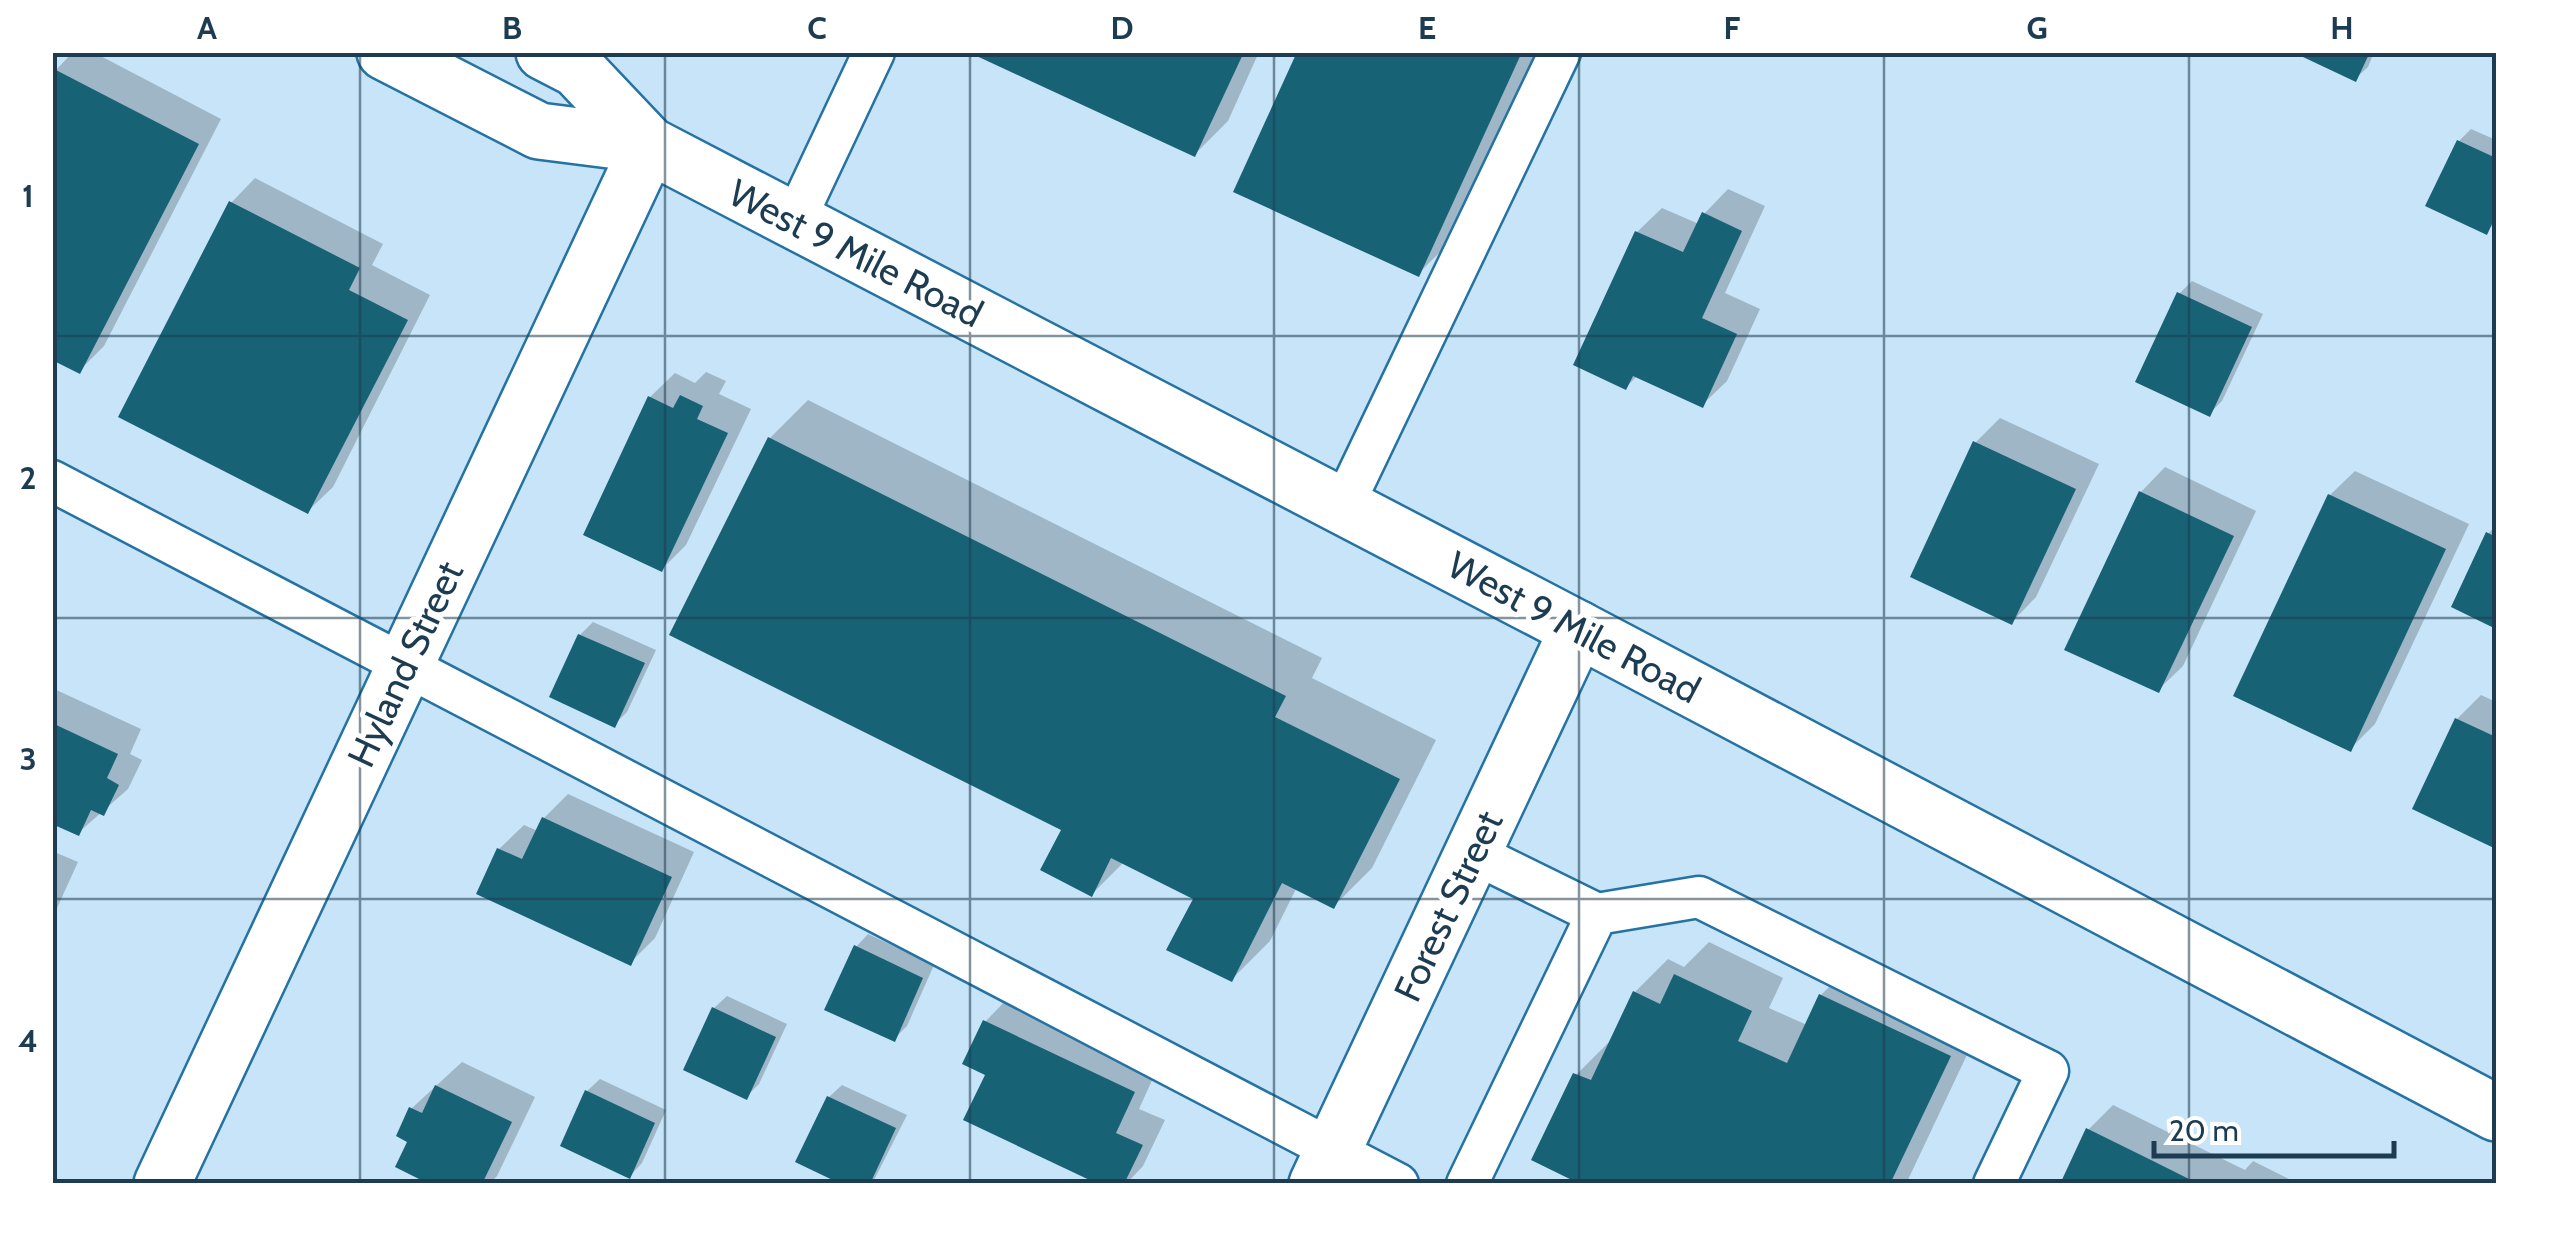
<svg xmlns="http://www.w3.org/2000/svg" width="2549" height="1236" font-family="Cabin,sans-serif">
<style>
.shadow{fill:#0003}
.building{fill:#186275}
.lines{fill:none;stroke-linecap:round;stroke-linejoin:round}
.lane-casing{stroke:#2573a2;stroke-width:45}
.street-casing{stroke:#2573a2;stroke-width:60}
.secondary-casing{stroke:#2573a2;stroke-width:60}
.lane{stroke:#fff;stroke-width:40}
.street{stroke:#fff;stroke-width:55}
.secondary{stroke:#fff;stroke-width:55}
.grid{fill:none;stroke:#1d3c51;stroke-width:2.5;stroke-opacity:0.55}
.labels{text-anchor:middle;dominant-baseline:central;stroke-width:10;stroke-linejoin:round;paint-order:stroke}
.street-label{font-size:38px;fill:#1d3c51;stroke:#fff}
.neatline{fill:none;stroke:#1d3c51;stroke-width:4}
.grid-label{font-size:32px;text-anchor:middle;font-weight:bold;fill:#1d3c51}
</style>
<rect width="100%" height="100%" fill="#c7e4f8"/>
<g class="shadow">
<path d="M 73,52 L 93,52 L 221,119 L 104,346 L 79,371 L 56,70 Z"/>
<path d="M 974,52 L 1259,52 L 1228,121 L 1195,154 Z"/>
<path d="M 1300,52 L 1538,52 L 1451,241 L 1418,274 Z"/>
<path d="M 2308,52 L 2374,52 L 2368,67 L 2355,79 Z"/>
<path d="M 2471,129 L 2496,140 L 2496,222 L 2486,232 L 2459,141 Z"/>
<path d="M 255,178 L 383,244 L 372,265 L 430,295 L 333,487 L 308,511 L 231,203 Z"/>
<path d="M 1728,189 L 1765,206 L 1725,293 L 1760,309 L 1727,381 L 1702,405 L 1638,375 L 1626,387 L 1637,232 L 1662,208 L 1699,224 L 1704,214 Z"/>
<path d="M 2192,281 L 2263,314 L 2222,401 L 2209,414 L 2179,294 Z"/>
<path d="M 706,372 L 726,381 L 719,394 L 751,409 L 686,545 L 661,570 L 650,397 L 675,373 L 695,383 Z"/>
<path d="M 808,400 L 1322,658 L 1312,678 L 1436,740 L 1372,868 L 1334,906 L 1297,887 L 1270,941 L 1232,979 L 1196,897 L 1124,862 L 1092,894 L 1064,829 L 770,438 Z"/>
<path d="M 2000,418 L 2099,464 L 2036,597 L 2012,622 L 1976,442 Z"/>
<path d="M 2165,467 L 2256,511 L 2183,666 L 2158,690 L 2141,492 Z"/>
<path d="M 2355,471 L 2469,524 L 2375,724 L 2350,749 L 2330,495 Z"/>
<path d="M 2496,525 L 2496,626 L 2454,606 L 2488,534 Z"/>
<path d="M 593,622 L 656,650 L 627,712 L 614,725 L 580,635 Z"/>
<path d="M 52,688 L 141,729 L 130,754 L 142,760 L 128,789 L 78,833 L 52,821 Z"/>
<path d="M 2481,695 L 2496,702 L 2496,846 L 2415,807 L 2457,719 Z"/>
<path d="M 568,794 L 694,852 L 655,938 L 630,963 L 499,849 L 524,825 L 538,831 L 544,818 Z"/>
<path d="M 52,851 L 78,862 L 52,919 Z"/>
<path d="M 868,934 L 934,965 L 907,1026 L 894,1039 L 856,947 Z"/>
<path d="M 1709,942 L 1783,978 L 1769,1008 L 1807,1025 L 1821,995 L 1854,962 L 1982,1023 L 1906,1184 L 1587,1184 L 1576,1075 L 1609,1042 L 1611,1043 L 1635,992 L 1668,959 L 1684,967 Z"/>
<path d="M 727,996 L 787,1024 L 759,1084 L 746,1097 L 714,1008 Z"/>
<path d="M 1009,997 L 1158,1067 L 1139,1109 L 1165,1120 L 1143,1166 L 1126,1184 L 1104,1184 L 988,1074 L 985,1022 Z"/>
<path d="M 462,1062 L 535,1097 L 497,1176 L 489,1184 L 435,1184 L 411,1141 L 412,1108 Z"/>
<path d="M 600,1079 L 666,1110 L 642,1163 L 630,1176 L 587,1091 Z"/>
<path d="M 842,1085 L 907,1115 L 872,1184 L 847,1184 L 829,1097 Z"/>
<path d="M 2113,1105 L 2245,1170 L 2253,1161 L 2299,1184 L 2062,1184 L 2088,1130 Z"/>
</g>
<g class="building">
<path d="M 968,52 L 1244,52 L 1195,157 Z"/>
<path d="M 1297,52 L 1522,52 L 1419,277 L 1233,192 Z"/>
<path d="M 2305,52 L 2370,52 L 2356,82 L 2303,57 Z"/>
<path d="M 52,68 L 199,144 L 80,374 L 52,360 Z"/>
<path d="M 2457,140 L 2496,158 L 2496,215 L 2487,235 L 2425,206 Z"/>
<path d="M 229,201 L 360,268 L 349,290 L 408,320 L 308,514 L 118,417 Z"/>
<path d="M 1702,212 L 1742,231 L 1702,318 L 1737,334 L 1703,408 L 1633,376 L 1626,390 L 1573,365 L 1635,231 L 1683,252 Z"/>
<path d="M 2177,292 L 2252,327 L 2210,417 L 2135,382 Z"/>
<path d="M 680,395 L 703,406 L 697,419 L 728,433 L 662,572 L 583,535 L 648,396 L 673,408 Z"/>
<path d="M 768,437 L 1286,696 L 1275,717 L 1400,779 L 1334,909 L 1282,883 L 1232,982 L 1166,950 L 1193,899 L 1111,858 L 1092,897 L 1040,870 L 1061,830 L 669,635 Z"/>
<path d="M 1973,441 L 2076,489 L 2012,625 L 1910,577 Z"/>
<path d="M 2139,491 L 2234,536 L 2159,693 L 2064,650 Z"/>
<path d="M 2328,494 L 2446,549 L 2351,752 L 2233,696 Z"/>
<path d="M 2486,532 L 2496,537 L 2496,629 L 2451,607 Z"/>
<path d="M 578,634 L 645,663 L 615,728 L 549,697 Z"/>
<path d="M 2455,718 L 2496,737 L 2496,849 L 2412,809 Z"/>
<path d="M 52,723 L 118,754 L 107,778 L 119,785 L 104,816 L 91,810 L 79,836 L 52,824 Z"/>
<path d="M 542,817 L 672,877 L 631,966 L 476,894 L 497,848 L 522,859 Z"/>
<path d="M 854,945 L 923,978 L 895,1042 L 824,1010 Z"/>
<path d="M 1674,974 L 1752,1011 L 1738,1041 L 1787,1063 L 1819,994 L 1951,1056 L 1890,1184 L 1580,1184 L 1531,1160 L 1573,1073 L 1591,1080 L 1633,991 L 1660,1004 Z"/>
<path d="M 712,1007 L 776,1037 L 747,1100 L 683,1070 Z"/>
<path d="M 983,1020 L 1135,1092 L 1116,1133 L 1143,1145 L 1124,1184 L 1098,1184 L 963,1120 L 985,1075 L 962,1064 Z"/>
<path d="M 435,1085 L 512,1122 L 482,1184 L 429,1184 L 395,1167 L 407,1142 L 396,1136 L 409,1107 L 422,1113 Z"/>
<path d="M 585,1090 L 655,1123 L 630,1179 L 560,1146 Z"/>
<path d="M 827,1096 L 896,1128 L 870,1184 L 841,1184 L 795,1162 Z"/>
<path d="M 2086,1128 L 2153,1161 L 2199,1184 L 2060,1184 Z"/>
</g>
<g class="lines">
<g class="lane-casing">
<g id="lane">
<path d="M 794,222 L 874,52"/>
<path d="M 52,481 L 1398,1184"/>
<path d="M 1343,506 L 1560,52"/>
<path d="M 1473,853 L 1597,914"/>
<path d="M 1467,1184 L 1597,914 L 1699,897 L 2048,1071 L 1994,1184"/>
</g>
</g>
<g class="street-casing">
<g id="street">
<path d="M 162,1184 L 649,145"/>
<path d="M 1317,1184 L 1578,629"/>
</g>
</g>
<g class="secondary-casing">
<g id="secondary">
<path d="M 385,52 L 539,131 L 649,145"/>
<path d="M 544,52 L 577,69 L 649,145 L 1578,629 L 2496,1113"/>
</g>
</g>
<use href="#lane" class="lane"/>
<use href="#street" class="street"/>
<use href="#secondary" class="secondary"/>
</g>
<path class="grid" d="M 360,52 L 360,1184M 665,52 L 665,1184M 970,52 L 970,1184M 1274,52 L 1274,1184M 1579,52 L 1579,1184M 1884,52 L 1884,1184M 2189,52 L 2189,1184M 52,336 L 2496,336M 52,618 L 2496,618M 52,899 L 2496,899"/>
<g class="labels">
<g class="street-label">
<text transform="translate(856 253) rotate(27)">West 9 Mile Road</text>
<text transform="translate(1574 627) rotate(28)">West 9 Mile Road</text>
<text transform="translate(405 664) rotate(-65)">Hyland Street</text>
<text transform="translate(1448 906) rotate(-65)">Forest Street</text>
</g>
</g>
<rect width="2549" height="1236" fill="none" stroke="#ffffff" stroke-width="110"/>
<path d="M2154 1141v15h240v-15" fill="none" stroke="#1d3c51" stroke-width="5"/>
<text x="2169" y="1141" font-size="30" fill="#1d3c51" stroke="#ffffff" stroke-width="8" paint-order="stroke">20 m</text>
<rect x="55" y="55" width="2439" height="1126" class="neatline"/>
<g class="grid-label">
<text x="207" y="39">A</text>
<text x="512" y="39">B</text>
<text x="817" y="39">C</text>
<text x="1122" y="39">D</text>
<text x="1427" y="39">E</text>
<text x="1732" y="39">F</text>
<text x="2037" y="39">G</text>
<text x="2342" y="39">H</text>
<text x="28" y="207">1</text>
<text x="28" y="489">2</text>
<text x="28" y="770">3</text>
<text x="28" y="1052">4</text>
</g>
</svg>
